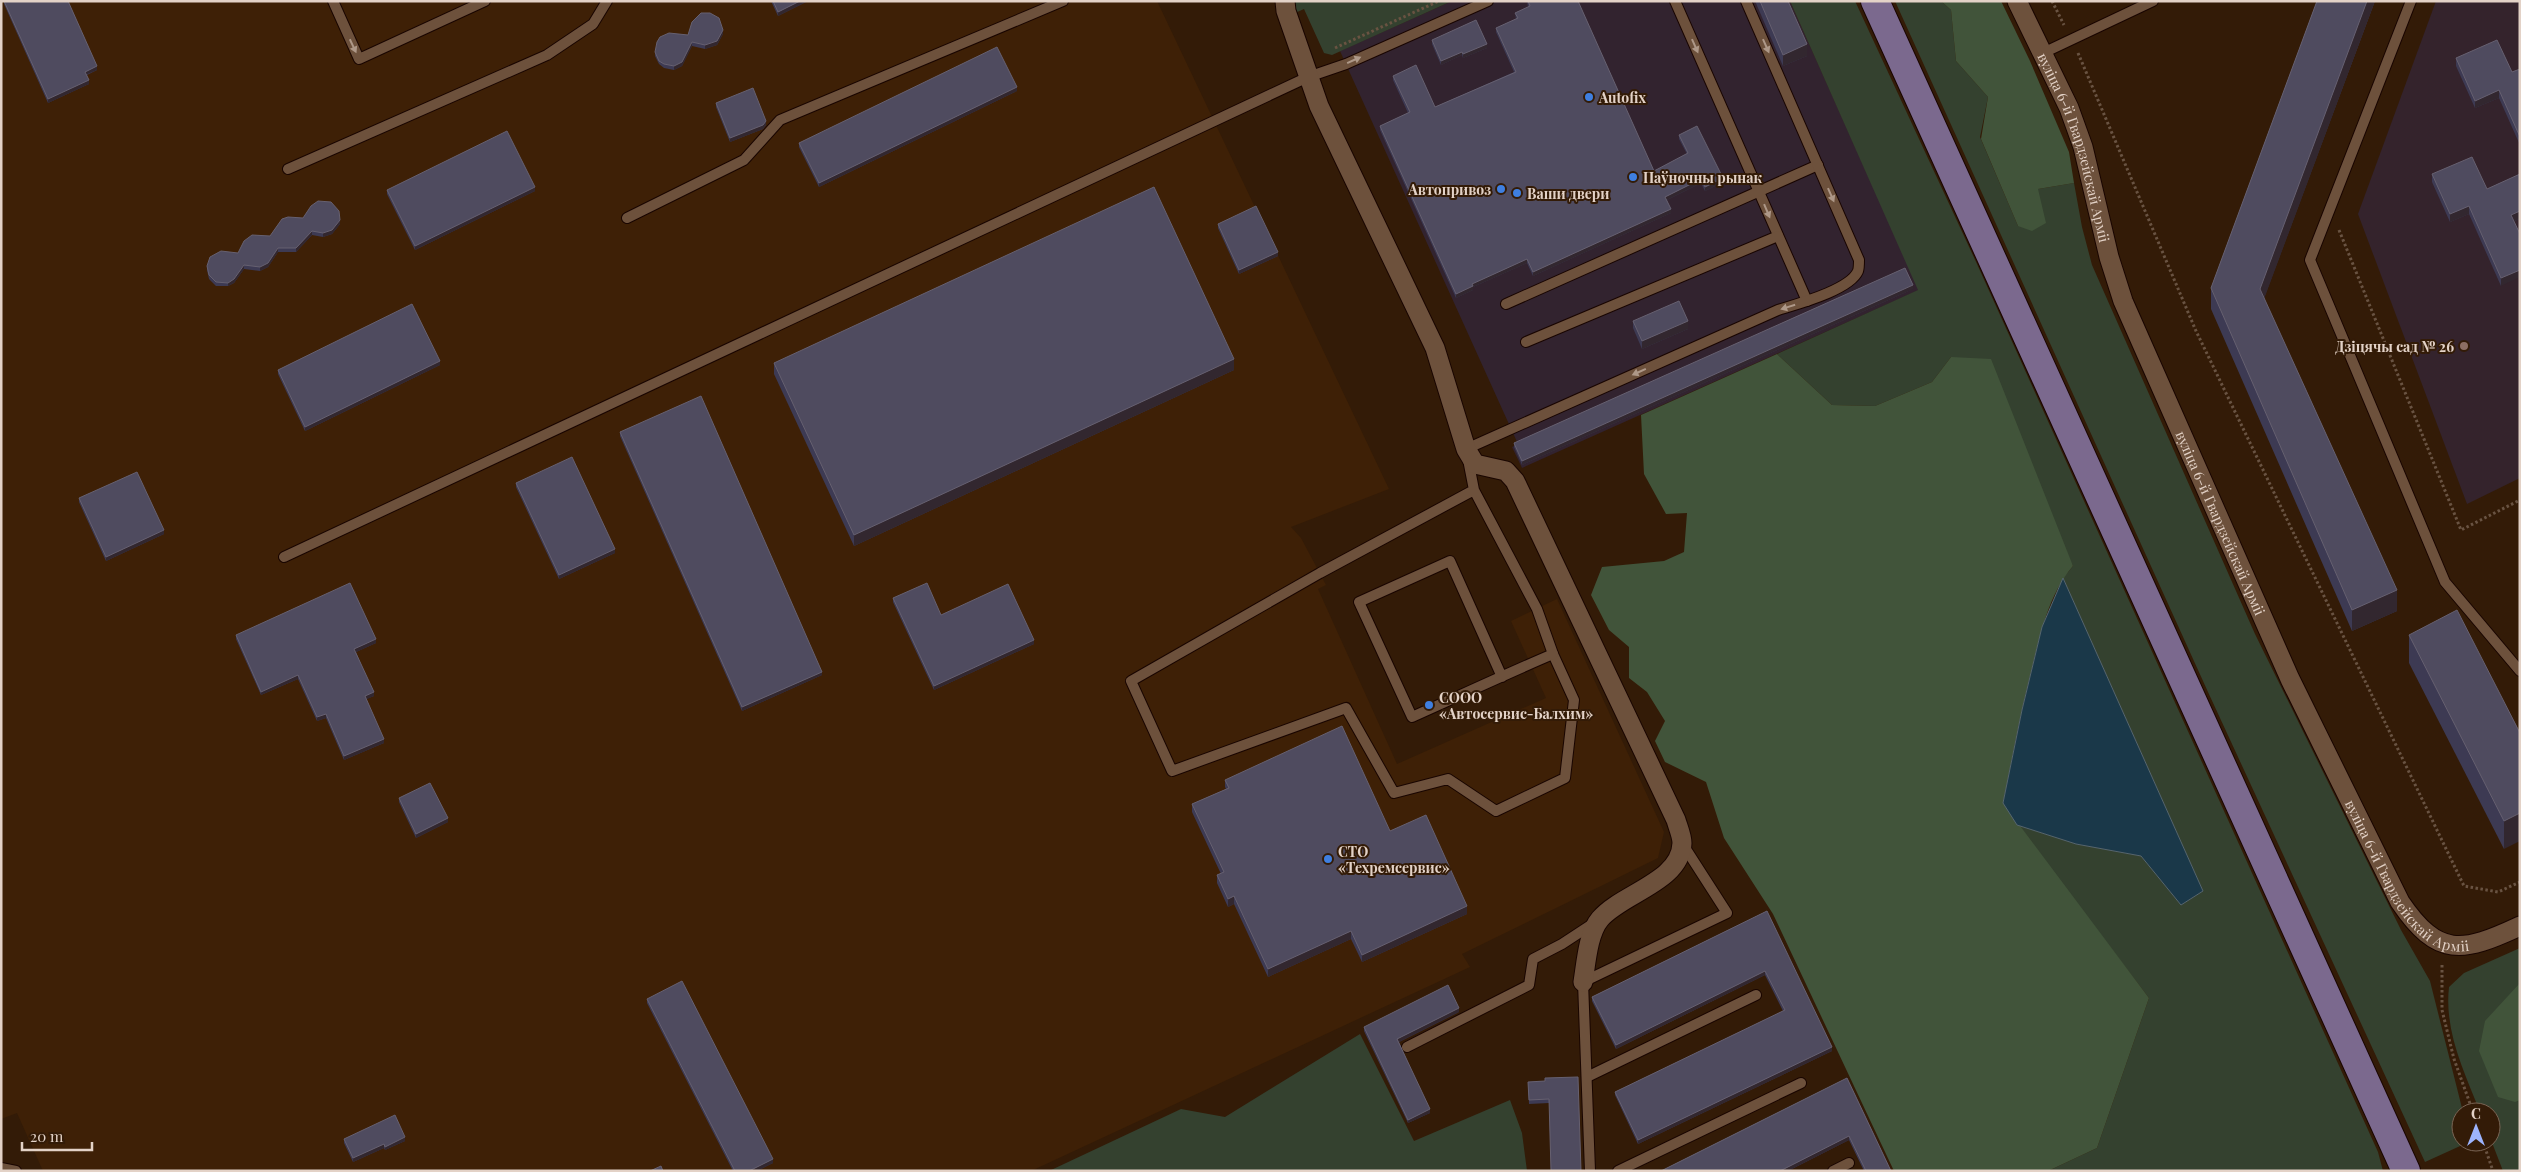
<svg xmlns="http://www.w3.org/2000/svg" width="2521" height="1172" font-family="'Playfair Display',serif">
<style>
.commercial{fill:#32232f}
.built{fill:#3e2006}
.education{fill:#34232c}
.green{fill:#34412f}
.forest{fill:#41543a}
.water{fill:#1a3849;stroke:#56666f}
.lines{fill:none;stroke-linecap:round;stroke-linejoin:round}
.lane-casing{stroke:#190500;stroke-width:12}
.street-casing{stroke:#190500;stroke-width:21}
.primary-casing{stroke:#190500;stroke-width:30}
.path{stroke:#695342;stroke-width:3;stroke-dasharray:2.5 2.5;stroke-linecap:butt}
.lane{stroke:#6d513c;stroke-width:10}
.street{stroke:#6d513c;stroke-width:19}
.primary{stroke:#7b698e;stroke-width:28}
.wall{fill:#3d3a53}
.shaded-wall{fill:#32272f}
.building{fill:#4f4b5f;stroke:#666070}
.oneway{fill:#ae9888}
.shop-dot{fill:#3f7fe0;stroke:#331b07;stroke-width:2}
.education-dot{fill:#8d6e63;stroke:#331b07;stroke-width:2}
.labels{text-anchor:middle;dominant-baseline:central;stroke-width:4;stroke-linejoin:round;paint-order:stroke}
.poi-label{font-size:14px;font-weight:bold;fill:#e3d2c7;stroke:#331b07;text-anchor:start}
.street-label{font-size:14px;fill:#e3d2c7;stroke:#331b07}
</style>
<rect width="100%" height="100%" fill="#331b07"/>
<path class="commercial" d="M 1452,1 L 1790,1 L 1919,290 L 1522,468 L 1512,447 L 1518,444 L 1340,51 Z"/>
<path class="built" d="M 1,1 L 1157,1 L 1389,489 L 1291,527 L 1301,538 L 1326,585 L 1318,589 L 1397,764 L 1546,698 L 1511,621 L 1557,599 L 1664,832 L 1658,858 L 1462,954 L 1470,967 L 1031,1171 L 43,1171 L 17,1113 L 1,1119 Z"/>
<path class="education" d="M 2436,1 L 2520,1 L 2520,478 L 2467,504 L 2358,214 Z"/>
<g class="green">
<path d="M 1292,1 L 1452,1 L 1332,55 L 1324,53 L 1304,9 L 1295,13 Z"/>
<path d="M 1790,1 L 1855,1 L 1977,264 L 2378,1152 L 2383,1171 L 2048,1171 L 2097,1148 L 2149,998 L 2017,825 L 2076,844 L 2141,856 L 2181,905 L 2203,891 L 2063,578 L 2073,566 L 1951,357 L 1932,382 L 1875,406 L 1832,405 L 1777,354 L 1918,290 Z"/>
<path d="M 1895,1 L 1941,1 L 1951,10 L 1956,61 L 1988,97 L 1980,137 L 2018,226 L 2038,189 L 2074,183 L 2082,227 L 2092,265 L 2255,634 L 2401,930 L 2430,981 L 2463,1112 L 2461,1112 L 2461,1142 L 2469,1142 L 2425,1162 L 2208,692 Z"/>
<path d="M 2520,948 L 2520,1171 L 2503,1171 L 2491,1140 L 2491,1112 L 2480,1112 C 2464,1071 2444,1031 2449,987 L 2464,973 Z"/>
<path d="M 1360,1034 L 1414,1141 L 1510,1100 L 1522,1133 L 1527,1171 L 1049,1171 L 1181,1109 L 1225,1117 Z"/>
</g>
<g class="forest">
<path d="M 1941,1 L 2001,1 L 2030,61 L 2069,152 L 2074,183 L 2038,189 L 2046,223 L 2032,231 L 2018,226 L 1981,139 L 1988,97 L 1956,61 L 1951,10 Z"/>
<path d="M 1777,354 L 1832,405 L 1875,406 L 1932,382 L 1951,357 L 1991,359 L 2073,566 C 2048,595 2040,636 2031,672 C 2020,715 2012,759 2003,803 L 2149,998 L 2097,1148 L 2048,1171 L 1894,1171 L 1773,914 L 1724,838 L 1706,782 L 1665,762 L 1655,741 L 1665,721 L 1647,692 L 1629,678 L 1629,647 L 1609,630 L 1591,595 L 1602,567 L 1664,561 L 1684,552 L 1687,513 L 1666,514 L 1644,474 L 1641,415 Z"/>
<path d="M 2520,983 L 2520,1100 L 2515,1102 L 2498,1097 L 2479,1051 L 2485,1021 Z"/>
</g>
<path class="water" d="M 2063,578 L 2203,891 L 2181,905 L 2141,856 L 2076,844 L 2017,825 L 2003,803 L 2022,710 L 2042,627 Z"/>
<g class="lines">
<g class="lane-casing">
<g id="lane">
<path d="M 333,1 L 359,59 L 485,1"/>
<path d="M 1675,1 L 1807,301"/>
<path d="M 2411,1 L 2310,260 L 2445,582 L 2520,671"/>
<path d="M 2043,53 L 2153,1"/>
<path d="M 288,169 L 547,55 L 593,24 L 607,1"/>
<path d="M 627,218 L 744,160 L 780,120 L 1063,1"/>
<path d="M 1506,304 L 1818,165"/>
<path d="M 1526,342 L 1778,236"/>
<path d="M 1474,490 L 1320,573 L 1131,681 L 1172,771 L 1346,708 L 1394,793 L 1448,779 L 1496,811 L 1565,778 L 1574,700 L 1553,654 L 1537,609 L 1474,490 L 1466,449 L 1778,310 C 1797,304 1850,290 1858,271 C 1859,268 1859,263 1859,260 L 1746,1"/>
<path d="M 284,557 L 1308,77 L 1346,64 L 1488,1"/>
<path d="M 1502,677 L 1450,561 L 1359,602 L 1412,717 C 1459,696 1506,674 1553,654"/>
<path d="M 1407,1047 L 1529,985 L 1533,959 L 1562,944 L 1594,923"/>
<path d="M 1587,1077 L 1756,995"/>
<path d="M 1,1168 L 16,1171"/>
<path d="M 1590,1171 L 1583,982 L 1727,913 L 1682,843"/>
<path d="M 1618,1171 L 1801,1083"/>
<path d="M 1833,1171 L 1849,1163"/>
</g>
</g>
<g class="street-casing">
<g id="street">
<path d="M 1285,1 L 1286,11 L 1319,106 L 1435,348 L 1466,449 L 1475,464 L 1506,471 L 1515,481 L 1676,820 C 1678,827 1682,836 1682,843 C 1681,882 1622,893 1600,919 C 1588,933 1586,964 1583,982"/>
<path id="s1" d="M 2017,1 L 2069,108 L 2083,147 L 2109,257 L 2123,301 L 2290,679 L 2400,902 C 2438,958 2462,953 2520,926"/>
</g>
</g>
<g class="primary-casing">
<path id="primary" d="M 1875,1 L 2406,1171"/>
</g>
<g class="path">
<path d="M 2052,1 L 2064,25"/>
<path d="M 1335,48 L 1439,1"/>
<path d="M 2078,53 L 2196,331 L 2464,886 L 2498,892 L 2520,882"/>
<path d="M 2339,230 L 2461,530 L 2520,500"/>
<path d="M 2442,965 L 2442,1010 L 2454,1059 L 2473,1112"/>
<path d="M 2483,1142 L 2493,1171"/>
</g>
<use href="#lane" class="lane"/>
<use href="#street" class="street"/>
<use href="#primary" class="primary"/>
</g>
<g class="wall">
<path d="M 4,1 L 68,1 L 97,70 L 87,75 L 89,84 L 48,103 L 4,4 Z"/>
<path d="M 771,1 L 808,1 L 778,16 Z"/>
<path d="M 1527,1 L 1654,171 L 1687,154 L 1679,139 L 1679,135 L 1723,182 L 1705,191 L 1701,183 L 1667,200 L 1671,213 L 1533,276 L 1527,263 L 1473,287 L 1473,290 L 1456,298 L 1380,130 L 1380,126 L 1408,113 L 1393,80 L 1393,76 L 1435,107 L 1514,72 L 1496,32 L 1496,28 L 1516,19 L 1515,13 L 1528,7 Z"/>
<path d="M 1755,1 L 1788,1 L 1807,56 L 1783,66 Z"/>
<path d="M 2317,1 L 2375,1 L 2264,298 L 2397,611 L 2352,631 L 2211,309 L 2211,288 Z"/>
<path d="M 723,34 L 717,45 L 705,49 L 692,46 L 682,66 L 674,70 L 664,68 L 659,64 L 655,56 L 655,52 L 688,35 Z"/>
<path d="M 1432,40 L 1487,48 L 1463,58 L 1462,55 L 1441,65 L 1432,44 Z"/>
<path d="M 2456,58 L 2512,72 L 2520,69 L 2520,145 L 2499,98 L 2475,108 L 2456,66 Z"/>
<path d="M 1017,91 L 819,187 L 799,147 L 799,143 Z"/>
<path d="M 716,103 L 766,125 L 763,129 L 730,142 L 716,107 Z"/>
<path d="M 2432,174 L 2487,189 L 2520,174 L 2520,219 L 2514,221 L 2501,286 L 2469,214 L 2450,222 L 2432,182 Z"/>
<path d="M 387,190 L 535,191 L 415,250 L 387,194 Z"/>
<path d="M 303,218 L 340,224 L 332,234 L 323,237 L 312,235 L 296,252 L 278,252 L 268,267 L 260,271 L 244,269 L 234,283 L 228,286 L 216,286 L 209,279 L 207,270 L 207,266 L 238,253 Z"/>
<path d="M 1218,224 L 1278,256 L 1239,274 L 1218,228 Z"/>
<path d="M 1913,289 L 1522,465 L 1514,447 L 1514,443 Z"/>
<path d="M 1633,321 L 1688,329 L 1642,349 L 1633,328 Z"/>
<path d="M 774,363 L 1234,370 L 854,546 L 774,374 Z"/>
<path d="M 440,365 L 305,431 L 278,374 L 278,370 Z"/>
<path d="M 620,432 L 822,675 L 742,711 L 620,436 Z"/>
<path d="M 516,483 L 615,553 L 559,579 L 516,487 Z"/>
<path d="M 79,498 L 164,534 L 106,561 L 79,502 Z"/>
<path d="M 893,598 L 941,615 L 1034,644 L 934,690 L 893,602 Z"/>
<path d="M 236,635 L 376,643 L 356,652 L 374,696 L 366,699 L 384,743 L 344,760 L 326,718 L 317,721 L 298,679 L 261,695 L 236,639 Z"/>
<path d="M 2409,635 L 2520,733 L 2504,849 L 2409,663 Z"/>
<path d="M 1225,780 L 1390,831 L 1467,914 L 1362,962 L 1351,939 L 1268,977 L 1234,904 L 1228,907 L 1217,883 L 1217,875 L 1221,874 L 1192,812 L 1192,804 L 1226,789 L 1225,787 Z"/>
<path d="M 399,798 L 448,822 L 416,838 L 399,802 Z"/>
<path d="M 1767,911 L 1832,1051 L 1638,1144 L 1615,1095 L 1615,1092 L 1783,1011 L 1765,975 L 1616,1049 L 1592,1001 L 1592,997 Z"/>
<path d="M 647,999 L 773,1163 L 757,1171 L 733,1171 L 647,1003 Z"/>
<path d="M 1459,1012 L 1399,1042 L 1430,1113 L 1408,1123 L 1364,1031 L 1364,1027 Z"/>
<path d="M 1847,1078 L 1891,1171 L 1864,1171 L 1849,1140 L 1788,1171 L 1661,1171 Z"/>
<path d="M 1545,1081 L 1581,1171 L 1549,1103 L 1529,1104 L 1528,1082 Z"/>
<path d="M 344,1139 L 405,1141 L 385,1150 L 384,1148 L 353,1162 L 344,1143 Z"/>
</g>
<g class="shaded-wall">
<path d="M 800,1 L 808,1 L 778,16 L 778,12 Z"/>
<path d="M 2367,1 L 2375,1 L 2260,310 L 2260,289 Z"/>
<path d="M 723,30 L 723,34 L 717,45 L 705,49 L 705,45 Z"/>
<path d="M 692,42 L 692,46 L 682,66 L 674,70 L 674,66 Z"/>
<path d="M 1487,44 L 1487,48 L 1463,58 L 1463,54 Z"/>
<path d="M 1807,44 L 1807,56 L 1783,66 L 1783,55 Z"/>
<path d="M 1462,52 L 1462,55 L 1441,65 L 1441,61 Z"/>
<path d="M 97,66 L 97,70 L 85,75 L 85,72 Z"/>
<path d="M 89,80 L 89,84 L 48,103 L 48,99 Z"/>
<path d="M 1017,87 L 1017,91 L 819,187 L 819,183 Z"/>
<path d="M 2499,90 L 2499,98 L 2475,108 L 2475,101 Z"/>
<path d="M 766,121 L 766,125 L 763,129 L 730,142 L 730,138 Z"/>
<path d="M 1723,178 L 1723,182 L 1705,191 L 1705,187 Z"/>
<path d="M 1701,179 L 1701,183 L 1665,201 L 1665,197 Z"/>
<path d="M 535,187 L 535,191 L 415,250 L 415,246 Z"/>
<path d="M 2469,206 L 2469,214 L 2450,222 L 2450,214 Z"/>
<path d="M 1671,209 L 1671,213 L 1533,276 L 1533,272 Z"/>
<path d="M 2520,211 L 2520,219 L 2511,222 L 2511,215 Z"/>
<path d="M 340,220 L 340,224 L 332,234 L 323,237 L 323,233 Z"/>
<path d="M 312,231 L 312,235 L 296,252 L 296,248 Z"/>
<path d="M 278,248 L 278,252 L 268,267 L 260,271 L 260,267 Z"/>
<path d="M 1278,252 L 1278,256 L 1239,274 L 1239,270 Z"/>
<path d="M 1527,259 L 1527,263 L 1473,287 L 1473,290 L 1456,298 L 1456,294 L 1472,284 Z"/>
<path d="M 244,265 L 244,269 L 234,283 L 228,286 L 228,283 Z"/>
<path d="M 2520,270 L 2520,277 L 2501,286 L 2501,278 Z"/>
<path d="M 1913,285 L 1913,289 L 1522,465 L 1522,461 Z"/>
<path d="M 1688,321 L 1688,329 L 1642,349 L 1642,341 Z"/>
<path d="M 1234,359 L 1234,370 L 854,546 L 854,535 Z"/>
<path d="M 440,361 L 440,365 L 305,431 L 305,427 Z"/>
<path d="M 164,530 L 164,534 L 106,561 L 106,557 Z"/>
<path d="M 615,549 L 615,553 L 559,579 L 559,575 Z"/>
<path d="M 2397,590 L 2397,611 L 2352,631 L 2352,610 Z"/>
<path d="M 376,639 L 376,643 L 354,653 L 354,649 Z"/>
<path d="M 1034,640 L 1034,644 L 934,690 L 934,686 Z"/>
<path d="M 822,672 L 822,675 L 742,711 L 742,707 Z"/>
<path d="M 298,675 L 298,679 L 261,695 L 261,692 Z"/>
<path d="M 374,692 L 374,696 L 365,700 L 365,696 Z"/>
<path d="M 326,714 L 326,718 L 317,721 L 317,717 Z"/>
<path d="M 384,739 L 384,743 L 344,760 L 344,756 Z"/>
<path d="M 2520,813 L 2520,841 L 2504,849 L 2504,821 Z"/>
<path d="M 448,818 L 448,822 L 416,838 L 416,834 Z"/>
<path d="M 1234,896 L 1234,904 L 1228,907 L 1228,899 Z"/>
<path d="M 1467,906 L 1467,914 L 1362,962 L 1362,955 Z"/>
<path d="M 1351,931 L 1351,939 L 1268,977 L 1268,969 Z"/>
<path d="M 1765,971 L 1765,975 L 1616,1049 L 1616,1045 Z"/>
<path d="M 1459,1008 L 1459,1012 L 1397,1043 L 1397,1039 Z"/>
<path d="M 1832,1047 L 1832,1051 L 1638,1144 L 1638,1140 Z"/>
<path d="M 1430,1109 L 1430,1113 L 1408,1123 L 1408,1120 Z"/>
<path d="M 1849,1136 L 1849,1140 L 1788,1171 L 1780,1171 Z"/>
<path d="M 405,1137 L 405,1141 L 385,1150 L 385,1147 Z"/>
<path d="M 384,1144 L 384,1148 L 353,1162 L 353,1158 Z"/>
<path d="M 773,1159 L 773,1163 L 757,1171 L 749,1171 Z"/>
</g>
<g class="building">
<path d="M 4,1 L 68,1 L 97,66 L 85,72 L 89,80 L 48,99 Z"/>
<path d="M 773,1 L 800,1 L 778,12 Z"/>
<path d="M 1528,1 L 1578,1 L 1654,171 L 1688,153 L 1679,135 L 1697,126 L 1723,178 L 1705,187 L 1701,179 L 1665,197 L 1671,209 L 1533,272 L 1527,259 L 1472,284 L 1473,286 L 1456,294 L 1380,126 L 1410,112 L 1393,76 L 1416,65 L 1435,107 L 1516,72 L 1496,28 L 1518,18 L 1515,13 L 1530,6 Z"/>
<path d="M 1760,1 L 1788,1 L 1807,44 L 1783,55 Z"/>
<path d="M 2317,1 L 2367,1 L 2260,289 L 2397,590 L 2352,610 L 2211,288 Z"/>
<path d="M 701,13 L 710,13 L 719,18 L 723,30 L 717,41 L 705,45 L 692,42 L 682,62 L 674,66 L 664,64 L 659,61 L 655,52 L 657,42 L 660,37 L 669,33 L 688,35 L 692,22 Z"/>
<path d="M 1476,20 L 1487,44 L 1463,54 L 1462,52 L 1441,61 L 1432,40 Z"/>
<path d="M 2497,40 L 2512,72 L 2520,69 L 2520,137 L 2499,90 L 2475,101 L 2456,58 Z"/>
<path d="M 997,47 L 1017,87 L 819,183 L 799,143 Z"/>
<path d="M 753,88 L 766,121 L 763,125 L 730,138 L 716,103 Z"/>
<path d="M 507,131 L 535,187 L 415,246 L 387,190 Z"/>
<path d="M 2472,157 L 2487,189 L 2520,174 L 2520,211 L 2511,215 L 2520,234 L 2520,270 L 2501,278 L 2469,206 L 2450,214 L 2432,174 Z"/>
<path d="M 1154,187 L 1234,359 L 854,535 L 774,363 Z"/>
<path d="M 318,201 L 331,202 L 339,211 L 340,220 L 332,230 L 323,233 L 312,231 L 296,248 L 278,248 L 268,263 L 260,267 L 244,265 L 234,279 L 228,283 L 216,282 L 209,275 L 207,266 L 210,257 L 221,251 L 238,253 L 244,241 L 252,235 L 270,236 L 282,219 L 288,217 L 303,218 L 311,206 Z"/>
<path d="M 1256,206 L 1278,252 L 1239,270 L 1218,224 Z"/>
<path d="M 1905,268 L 1913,285 L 1522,461 L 1514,443 Z"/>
<path d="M 1679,301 L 1688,321 L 1642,341 L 1633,321 Z"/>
<path d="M 412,304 L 440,361 L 305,427 L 278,370 Z"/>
<path d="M 701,396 L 822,672 L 742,707 L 620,432 Z"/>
<path d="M 572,457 L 615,549 L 559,575 L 516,483 Z"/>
<path d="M 137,472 L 164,530 L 106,557 L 79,498 Z"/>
<path d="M 350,583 L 376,639 L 354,649 L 374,692 L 365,696 L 384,739 L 344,756 L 326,714 L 317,717 L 298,675 L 261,692 L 236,635 Z"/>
<path d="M 927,583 L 941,615 L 1008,584 L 1034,640 L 934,686 L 893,598 Z"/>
<path d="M 2457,610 L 2520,733 L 2520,813 L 2504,821 L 2409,635 Z"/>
<path d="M 1342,726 L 1390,831 L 1426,815 L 1467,906 L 1362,955 L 1351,931 L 1268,969 L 1234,896 L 1228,899 L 1217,875 L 1224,872 L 1192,804 L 1229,788 L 1225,780 Z"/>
<path d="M 430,783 L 448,818 L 416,834 L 399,798 Z"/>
<path d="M 1767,911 L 1832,1047 L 1638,1140 L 1615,1092 L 1785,1010 L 1765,971 L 1616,1045 L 1592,997 Z"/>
<path d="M 682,981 L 773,1159 L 749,1171 L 735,1171 L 647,999 Z"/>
<path d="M 1448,985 L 1459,1008 L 1397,1039 L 1430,1109 L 1408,1120 L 1364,1027 Z"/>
<path d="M 1578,1077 L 1581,1171 L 1551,1171 L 1549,1099 L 1529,1100 L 1528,1082 L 1545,1081 L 1545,1078 Z"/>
<path d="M 1847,1078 L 1891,1171 L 1866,1171 L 1849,1136 L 1780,1171 L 1661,1171 Z"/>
<path d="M 395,1115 L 405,1137 L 385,1147 L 384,1144 L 353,1158 L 344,1139 Z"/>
<path d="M 661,1166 L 663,1171 L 650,1171 Z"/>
</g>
<defs><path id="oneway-solid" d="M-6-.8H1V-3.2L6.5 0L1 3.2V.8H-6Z" transform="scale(1.25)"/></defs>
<g class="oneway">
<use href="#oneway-solid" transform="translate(353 46) rotate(65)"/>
<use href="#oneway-solid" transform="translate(1695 46) rotate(66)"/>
<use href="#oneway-solid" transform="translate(1766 46) rotate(66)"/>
<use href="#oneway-solid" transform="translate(1354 60) rotate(-24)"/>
<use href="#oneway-solid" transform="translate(1831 195) rotate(66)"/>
<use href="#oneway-solid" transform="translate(1767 211) rotate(67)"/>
<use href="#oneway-solid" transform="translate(1788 307) rotate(163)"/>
<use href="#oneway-solid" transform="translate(1639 372) rotate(156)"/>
</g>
<g class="shop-dot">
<circle cx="1589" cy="97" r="5"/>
<circle cx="1633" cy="177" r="5"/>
<circle cx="1501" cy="189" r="5"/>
<circle cx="1517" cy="193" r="5"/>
<circle cx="1429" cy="705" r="5"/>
<circle cx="1328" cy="859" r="5"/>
</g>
<circle class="education-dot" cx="2464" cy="346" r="5"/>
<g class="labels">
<g class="poi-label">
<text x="1599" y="97">Autofix</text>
<text x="1643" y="177">Паўночны рынак</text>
<text x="1491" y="189" text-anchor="end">Автопривоз</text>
<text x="1527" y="193">Ваши двери</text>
<text x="2454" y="346" text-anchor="end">Дзіцячы сад № 26</text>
<text x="1439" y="697">СООО<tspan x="1439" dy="16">«Автосервис-Балхим»</tspan></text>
<text x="1338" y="851">СТО<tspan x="1338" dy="16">«Техремсервис»</tspan></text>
</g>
<g class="street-label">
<text stroke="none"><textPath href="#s1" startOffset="158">вуліца 6-й Гвардзейскай Арміі</textPath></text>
<text stroke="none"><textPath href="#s1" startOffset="562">вуліца 6-й Гвардзейскай Арміі</textPath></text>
<text stroke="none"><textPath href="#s1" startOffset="968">вуліца 6-й Гвардзейскай Арміі</textPath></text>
</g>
</g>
<rect width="2521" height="1172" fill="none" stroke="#e3d2c7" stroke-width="5"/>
<g transform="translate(2476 1127)"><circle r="24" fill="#331b07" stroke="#796454"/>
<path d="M0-4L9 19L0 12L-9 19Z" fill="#9db4fd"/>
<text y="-8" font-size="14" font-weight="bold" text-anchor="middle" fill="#e3d2c7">С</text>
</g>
<path d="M22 1142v8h70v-8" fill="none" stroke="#e3d2c7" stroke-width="2.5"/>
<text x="30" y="1142" font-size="15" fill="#e3d2c7" stroke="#331b07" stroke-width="4" paint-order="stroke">20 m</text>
</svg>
